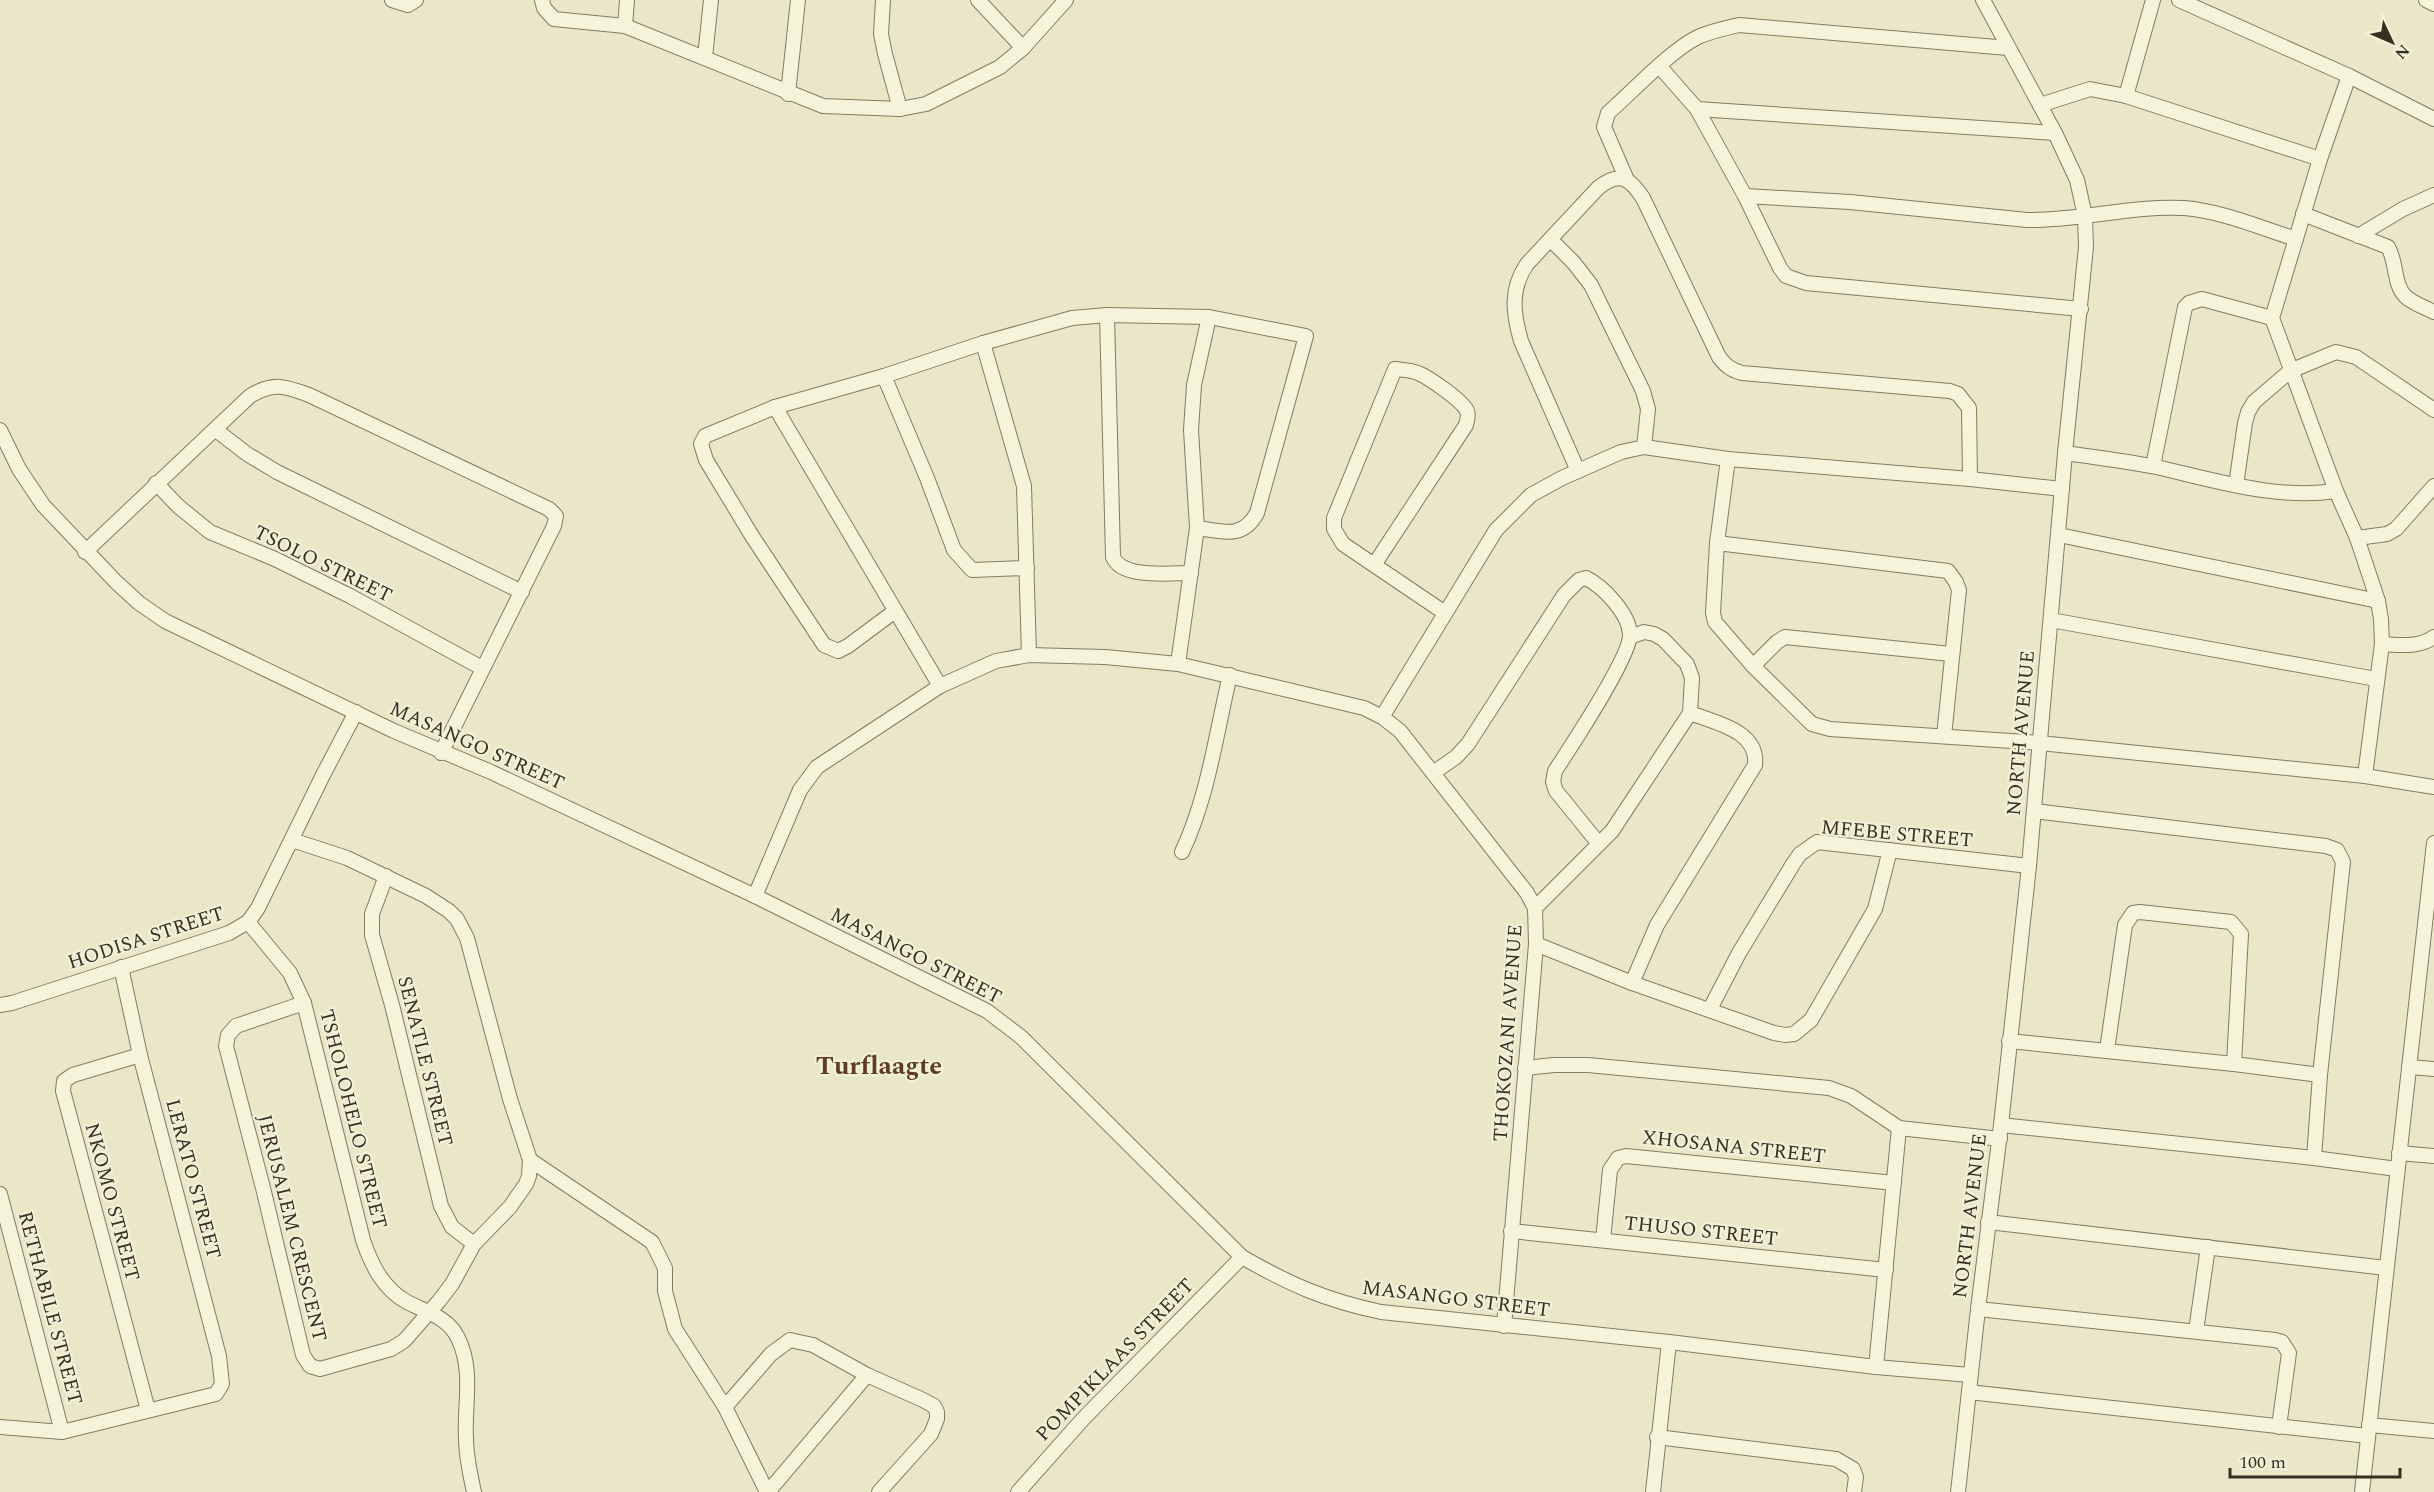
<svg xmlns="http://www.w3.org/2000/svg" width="2434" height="1492" font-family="Spectral,serif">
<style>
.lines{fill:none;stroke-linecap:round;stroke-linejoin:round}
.minor-casing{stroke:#847a5f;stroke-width:16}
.minor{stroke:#f6f3db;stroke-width:14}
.labels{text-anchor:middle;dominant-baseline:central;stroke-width:4.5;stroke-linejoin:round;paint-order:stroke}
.street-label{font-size:20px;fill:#373021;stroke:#f2f0d7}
.district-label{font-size:26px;font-weight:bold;fill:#5f3c25;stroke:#f2f0d7}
</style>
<rect width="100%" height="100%" fill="#eae7c9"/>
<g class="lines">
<g class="minor-casing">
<g id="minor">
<path d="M 392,0 L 408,5 L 416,0"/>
<path d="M 542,0 L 544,8 L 554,19 L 625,26 L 823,106 L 900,109 L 926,104 L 1000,67 L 1023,48 L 1066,0"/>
<path d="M 883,0 L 881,34 L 885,54 L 900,109"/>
<path d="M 978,0 L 1023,48"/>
<path d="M 2153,0 L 2126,96 L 2320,159"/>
<path d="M 2179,0 L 2349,76 L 2434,119"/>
<path d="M 2426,0 L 2434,4"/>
<path d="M 625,26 L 627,0"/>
<path d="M 705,57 L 711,0"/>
<path d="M 1660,67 L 1697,109 L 1745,196 L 1780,268 L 1786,276 L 1806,283 L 2081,309"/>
<path d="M 2349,76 L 2320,159 L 2272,318 L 2336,491 L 2357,538 L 2378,601 L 2381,619 L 2382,644 L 2365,776"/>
<path d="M 788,94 L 798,0"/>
<path d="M 2040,105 L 2090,89 L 2126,96"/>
<path d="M 1697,109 L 2055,133"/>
<path d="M 1627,180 L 1604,127 L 1608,113 C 1632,92 1671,50 1698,37 C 1711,31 1726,28 1739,25 L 2008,48"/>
<path d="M 1745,196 L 1850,202 L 2027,220 C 2080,221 2132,205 2184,208 C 2222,211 2261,228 2296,239"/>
<path d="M 2303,214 L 2388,247 C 2397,262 2393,283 2405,296 C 2412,303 2424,307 2434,312"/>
<path d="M 2358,236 L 2403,209 L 2434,195"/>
<path d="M 1551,240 L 1574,263 L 1591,285 L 1643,391 L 1648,409 L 1644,447"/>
<path d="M 1107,315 L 1113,557 C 1122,579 1170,573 1191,573"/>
<path d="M 983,343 L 1024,486 L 1029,655"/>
<path d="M 884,376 L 927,478 L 954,550 L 972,570 L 1027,568"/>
<path d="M 775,407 L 940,686"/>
<path d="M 0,430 L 19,469 L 43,505 L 116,582 L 139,603 L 165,621 L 394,731 L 491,772 L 755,896 L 987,1011 L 1021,1037 L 1242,1257 C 1291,1285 1325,1300 1381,1312 L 1669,1342 L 1876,1367 L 1970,1375"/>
<path d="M 216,430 L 247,454 L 277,472 L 522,592"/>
<path d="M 2065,453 C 2095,457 2126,461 2156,467 C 2214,480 2275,500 2336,491"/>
<path d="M 1728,459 L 1717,543 L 1713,613 L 1715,622 L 1753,666 L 1812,724 L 1830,729 L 2040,743 L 2365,776 L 2434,787"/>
<path d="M 2153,466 L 2185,307 L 2189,303 L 2202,299 L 2272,318"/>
<path d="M 1578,471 L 1521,341 C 1513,313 1510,289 1527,264 L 1598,188 C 1619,171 1629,177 1643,198 L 1719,357 C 1726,366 1731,370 1742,373 L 1950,391 L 1958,394 L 1969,408 L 1970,479"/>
<path d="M 156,483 L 178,506 L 210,532 L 275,559 L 350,596 L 482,668"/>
<path d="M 2236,485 L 2245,423 L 2248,412 L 2254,402 L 2290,371 L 2336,352 L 2356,357 L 2434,410"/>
<path d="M 2059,535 L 2378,601"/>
<path d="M 2357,538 L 2387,534 L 2396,529 L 2434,486"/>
<path d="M 1717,543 L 1948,571 L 1956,582 L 1959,590 L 1944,736"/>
<path d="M 85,552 L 250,396 C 273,382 285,386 309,395 L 549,509 L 556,516 L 554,526 L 441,753"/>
<path d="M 1374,565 L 1466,425 C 1467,421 1469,415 1467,411 C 1463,401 1428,377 1418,373 C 1411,370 1403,370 1395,369 L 1334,518 L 1334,529 L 1343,544 L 1445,613"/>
<path d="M 895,611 L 848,646 L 838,651 L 824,645 L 752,536 L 706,460 L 701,444 L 705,436 L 775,407 L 884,376 L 983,343 L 1072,318 L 1107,315 L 1209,317 L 1306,336 L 1257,513 C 1242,540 1223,531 1197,528"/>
<path d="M 2051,620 L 2376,679"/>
<path d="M 2382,644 C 2400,645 2418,648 2434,637"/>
<path d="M 1178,664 L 1197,528 L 1191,430 L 1194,385 L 1209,317"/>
<path d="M 1753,666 L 1777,642 L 1785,637 L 1951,654"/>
<path d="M 1382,717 L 1496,530 L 1531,495 L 1562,478 L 1621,452 L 1644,447 L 1728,459 L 1970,479 L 2062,489"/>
<path d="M 1433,773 L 1456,757 L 1468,744 L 1564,595 L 1579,580 L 1586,578 C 1604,587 1629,614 1630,634 C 1631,656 1570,748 1555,771 L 1553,782 L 1556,791 L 1599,844"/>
<path d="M 2034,811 L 2326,846 L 2337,850 L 2343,862 L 2320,1075 L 2314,1158"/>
<path d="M 292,840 L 347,858 L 426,896 L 449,911 L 457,919 L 467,938 L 510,1099 L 530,1160 L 529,1176 L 526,1184 L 510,1207 L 474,1244 L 452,1284 L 439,1301 L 404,1341 L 391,1349 L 320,1369 L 310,1366 L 303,1355 L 263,1188 L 226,1046 L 228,1035 L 236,1026 L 304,1003"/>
<path d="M 1182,852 C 1208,797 1216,734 1230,675"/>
<path d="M 386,876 L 372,914 L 372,935 L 392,1005 L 441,1206 L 452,1227 L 474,1244"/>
<path d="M 755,896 L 800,790 L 817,767 L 940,686 L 996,661 L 1029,655 L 1105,657 L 1178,664 L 1364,708 L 1382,717 L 1400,731 L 1527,893 L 1535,908 L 1536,944 L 1504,1326"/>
<path d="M 1535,908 L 1612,831 L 1690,713 L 1692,678 L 1687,664 L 1663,639 L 1654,634 L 1644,632 L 1630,637"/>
<path d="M 248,922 L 290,973 L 304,1003 L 363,1240 C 371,1264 383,1289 407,1302 C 426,1312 448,1317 458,1338 C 474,1371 464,1404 466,1438 C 466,1456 470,1474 474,1492"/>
<path d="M 1536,944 L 1632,983 L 1774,1033 L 1785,1035 L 1794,1034 L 1811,1020 L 1875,909 L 1890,850"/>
<path d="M 1632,983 L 1657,925 L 1755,765 C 1759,731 1716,723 1690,713"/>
<path d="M 0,1005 L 12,1003 L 229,933 L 248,922 L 258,908 L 323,775 L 356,712"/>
<path d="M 1710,1009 L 1739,953 L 1793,864 L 1800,854 L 1817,842 L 2029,866"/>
<path d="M 2009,1041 L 2234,1064 L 2320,1075"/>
<path d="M 2107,1050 L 2125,925 L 2133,913 L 2140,912 L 2231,922 L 2241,934 L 2234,1064"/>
<path d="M 140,1055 L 73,1075 L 64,1081 L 63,1091 L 148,1410"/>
<path d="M 2409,1067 L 2434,1069"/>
<path d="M 1525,1068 L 1554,1065 L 1588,1065 L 1829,1088 L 1851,1096 L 1899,1128 L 1876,1367"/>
<path d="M 2001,1125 L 2314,1158 L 2397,1169"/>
<path d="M 1899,1128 L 2000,1139"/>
<path d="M 2399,1153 L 2434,1156"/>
<path d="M 530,1160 L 652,1242 L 665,1268 L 665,1291 L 675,1329 L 725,1407 L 767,1492"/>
<path d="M 0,1194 L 62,1432"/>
<path d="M 1988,1222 L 2386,1268"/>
<path d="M 1511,1231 L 1886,1270"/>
<path d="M 1603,1240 L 1610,1170 L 1618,1158 L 1626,1156 L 1894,1183"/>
<path d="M 1978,1309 L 2275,1340 L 2282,1342 L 2289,1353 L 2279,1427"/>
<path d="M 2196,1331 L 2208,1247"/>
<path d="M 1969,1392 L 2368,1436"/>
<path d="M 725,1407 L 771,1354 L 790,1340 L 813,1345 L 867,1375 L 923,1400 L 934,1406 L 937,1412 L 937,1419 L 931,1434 L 879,1492"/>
<path d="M 2369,1425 L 2434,1431"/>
<path d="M 0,1427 L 62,1432 L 216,1394 L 222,1384 L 219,1356 L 140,1055 L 121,967"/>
<path d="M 1657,1437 L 1836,1459 L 1853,1469 L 1856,1477 L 1854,1492"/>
<path d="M 768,1492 L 867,1375"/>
<path d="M 1018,1492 L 1083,1419 L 1242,1257"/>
<path d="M 1653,1492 L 1669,1342"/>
<path d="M 1958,1492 L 1978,1309 L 2001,1125 L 2029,866 L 2065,453 L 2086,247 L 2085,216 L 2077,180 L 2055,133 L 1983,0"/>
<path d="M 2362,1492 L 2434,843"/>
</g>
</g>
<use href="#minor" class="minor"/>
</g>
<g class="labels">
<g class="street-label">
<text transform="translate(323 564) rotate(26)">TSOLO STREET</text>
<text transform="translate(2021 733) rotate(-85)">NORTH AVENUE</text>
<text transform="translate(477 746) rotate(24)">MASANGO STREET</text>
<text transform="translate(1897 834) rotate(5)">MFEBE STREET</text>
<text transform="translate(146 938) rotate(-18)">HODISA STREET</text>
<text transform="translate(916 956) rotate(27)">MASANGO STREET</text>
<text transform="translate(1508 1033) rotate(-86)">THOKOZANI AVENUE</text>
<text transform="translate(425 1061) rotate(76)">SENATLE STREET</text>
<text transform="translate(353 1119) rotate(76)">TSHOLOHELO STREET</text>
<text transform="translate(1734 1147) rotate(6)">XHOSANA STREET</text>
<text transform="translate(193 1179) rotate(75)">LERATO STREET</text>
<text transform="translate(112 1202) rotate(75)">NKOMO STREET</text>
<text transform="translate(1970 1216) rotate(-83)">NORTH AVENUE</text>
<text transform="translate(292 1228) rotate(76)">JERUSALEM CRESCENT</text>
<text transform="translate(1701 1231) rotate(6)">THUSO STREET</text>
<text transform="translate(1456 1299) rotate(7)">MASANGO STREET</text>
<text transform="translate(50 1308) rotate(75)">RETHABILE STREET</text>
<text transform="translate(1115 1360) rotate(-46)">POMPIKLAAS STREET</text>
</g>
<g class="district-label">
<text x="879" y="1066">Turflaagte</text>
</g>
</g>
<g transform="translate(2392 42) rotate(134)" stroke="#f2f0d7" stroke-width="4.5" paint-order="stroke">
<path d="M0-4.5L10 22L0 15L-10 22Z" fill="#373021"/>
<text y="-9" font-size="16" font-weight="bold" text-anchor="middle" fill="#373021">N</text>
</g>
<path d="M2230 1468v9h170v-9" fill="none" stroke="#373021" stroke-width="3"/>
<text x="2239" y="1468" font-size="18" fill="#373021" stroke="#f2f0d7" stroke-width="4.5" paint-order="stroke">100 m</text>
</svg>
